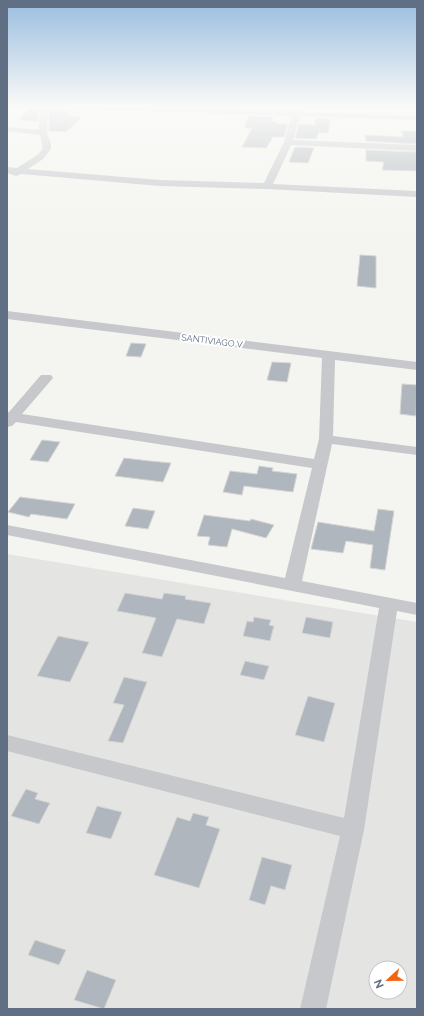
<svg xmlns="http://www.w3.org/2000/svg" width="424" height="1016" font-family="Raleway,sans-serif">
<style>
.built{fill:#e4e5e3;fill-rule:evenodd}
.building{fill:#b0b6bd;stroke:#d5d5d3}
.lines{fill:none;stroke-linecap:round;stroke-linejoin:round}
.street{fill:#c6c8cc;fill-rule:evenodd}
.labels{text-anchor:middle;dominant-baseline:central;stroke-width:4;stroke-linejoin:round;paint-order:stroke}
.far-street-label{font-size:9px;fill:#606f84;stroke:#fff}
</style>
<rect width="100%" height="100%" fill="#f4f5f0"/>
<path class="built" d="M 7,554 L 417,622 L 417,1009 L 7,1009 ZM 376,968 L 400,968 L 400,992 L 376,992 Z"/>
<g class="building">
<path d="M 31,107 L 38,107 L 38,121 L 19,120 Z"/>
<path d="M 49,107 L 54,110 L 68,110 L 67,114 L 71,114 L 70,116 L 82,117 L 66,132 L 49,131 Z"/>
<path d="M 248,116 L 274,117 L 271,121 L 278,122 L 276,124 L 288,124 L 284,137 L 273,137 L 266,148 L 242,147 L 252,128 L 245,128 Z"/>
<path d="M 315,118 L 330,119 L 328,133 L 319,132 L 316,139 L 295,138 L 299,124 L 315,125 Z"/>
<path d="M 402,131 L 417,131 L 417,144 L 366,141 L 365,135 L 403,137 Z"/>
<path d="M 295,147 L 314,148 L 308,163 L 289,162 Z"/>
<path d="M 366,150 L 417,152 L 417,171 L 382,170 L 384,162 L 366,161 Z"/>
<path d="M 360,255 L 376,256 L 376,288 L 357,286 Z"/>
<path d="M 131,343 L 146,344 L 141,357 L 126,356 Z"/>
<path d="M 272,362 L 291,363 L 287,382 L 267,380 Z"/>
<path d="M 402,384 L 417,385 L 416,416 L 400,414 Z"/>
<path d="M 42,440 L 60,442 L 48,462 L 30,460 Z"/>
<path d="M 124,458 L 150,461 L 171,463 L 163,482 L 115,476 Z"/>
<path d="M 259,466 L 273,468 L 272,471 L 297,474 L 293,492 L 244,486 L 242,495 L 223,492 L 230,471 L 257,474 Z"/>
<path d="M 20,497 L 75,504 L 67,519 L 31,514 L 29,517 L 8,512 Z"/>
<path d="M 133,508 L 155,511 L 148,529 L 125,526 Z"/>
<path d="M 378,509 L 394,511 L 385,570 L 370,568 L 373,545 L 346,541 L 343,553 L 311,549 L 318,522 L 374,531 Z"/>
<path d="M 204,515 L 250,521 L 251,519 L 274,525 L 266,538 L 232,529 L 227,547 L 208,545 L 210,537 L 197,536 Z"/>
<path d="M 125,593 L 162,599 L 164,593 L 186,596 L 185,599 L 211,603 L 204,624 L 177,619 L 162,657 L 142,653 L 156,618 L 117,611 Z"/>
<path d="M 254,617 L 271,620 L 269,625 L 274,626 L 270,641 L 243,636 L 247,621 L 253,622 Z"/>
<path d="M 306,617 L 333,622 L 330,638 L 302,633 Z"/>
<path d="M 58,636 L 89,642 L 70,682 L 37,676 Z"/>
<path d="M 245,661 L 269,666 L 264,680 L 240,675 Z"/>
<path d="M 124,677 L 147,682 L 123,743 L 108,741 L 124,705 L 113,703 Z"/>
<path d="M 308,696 L 335,703 L 324,742 L 295,735 Z"/>
<path d="M 26,789 L 38,793 L 35,799 L 50,803 L 39,824 L 11,816 Z"/>
<path d="M 97,806 L 122,812 L 111,839 L 86,833 Z"/>
<path d="M 193,813 L 209,817 L 206,825 L 220,829 L 199,888 L 154,875 L 177,817 L 190,821 Z"/>
<path d="M 262,857 L 292,865 L 285,890 L 271,886 L 265,905 L 249,900 Z"/>
<path d="M 35,940 L 66,950 L 59,965 L 28,955 Z"/>
<path d="M 87,970 L 116,980 L 104,1009 L 74,1000 Z"/>
</g>
<g class="lines">
<g class="street">
<path d="M 40,106 L 48,106 L 47,133 L 51,144 L 51,149 L 43,159 L 28,169 L 160,180 L 264,183 L 284,142 L 292,116 L 54,108 L 50,106 L 112,106 L 293,112 L 295,106 L 303,106 L 301,112 L 417,116 L 417,120 L 300,116 L 293,140 L 417,145 L 417,151 L 291,145 L 273,184 L 417,191 L 417,197 L 267,189 L 160,186 L 21,174 L 16,176 L 7,173 L 7,167 L 17,168 L 37,155 L 43,149 L 40,135 L 7,131 L 7,127 L 39,130 Z"/>
<path d="M 7,311 L 417,362 L 417,370 L 335,360 L 333,436 L 417,447 L 417,455 L 332,444 L 302,581 L 417,603 L 417,615 L 397,611 L 364,830 L 326,1009 L 300,1009 L 340,836 L 7,751 L 7,735 L 344,818 L 379,608 L 7,535 L 7,525 L 285,578 L 312,468 L 16,422 L 12,426 L 7,427 L 7,412 L 9,412 L 41,375 L 51,375 L 53,378 L 22,414 L 314,459 L 319,439 L 322,358 L 7,319 Z"/>
</g>
</g>
<linearGradient id="sky" x2="0" y2="1"><stop stop-color="#99bddf"/><stop offset="0.43" stop-color="#fafaf8"/><stop offset="1" stop-color="#fafaf8" stop-opacity="0"/></linearGradient>
<rect width="424" height="248" fill="url(#sky)"/>
<g class="labels">
<g class="far-street-label">
<text transform="translate(212 341) rotate(7)">SANTIVIAGO V</text>
</g>
</g>
<rect width="424" height="1016" fill="none" stroke="#606f84" stroke-width="16"/>
<g transform="translate(388 980) rotate(248)"><circle r="19" fill="#ffffff" stroke="#bfc5ce"/>
<path d="M0-3L7 15L0 10L-7 15Z" fill="#f46310"/>
<text y="-6" font-size="11" font-weight="bold" text-anchor="middle" fill="#606f84">N</text>
</g>
</svg>
